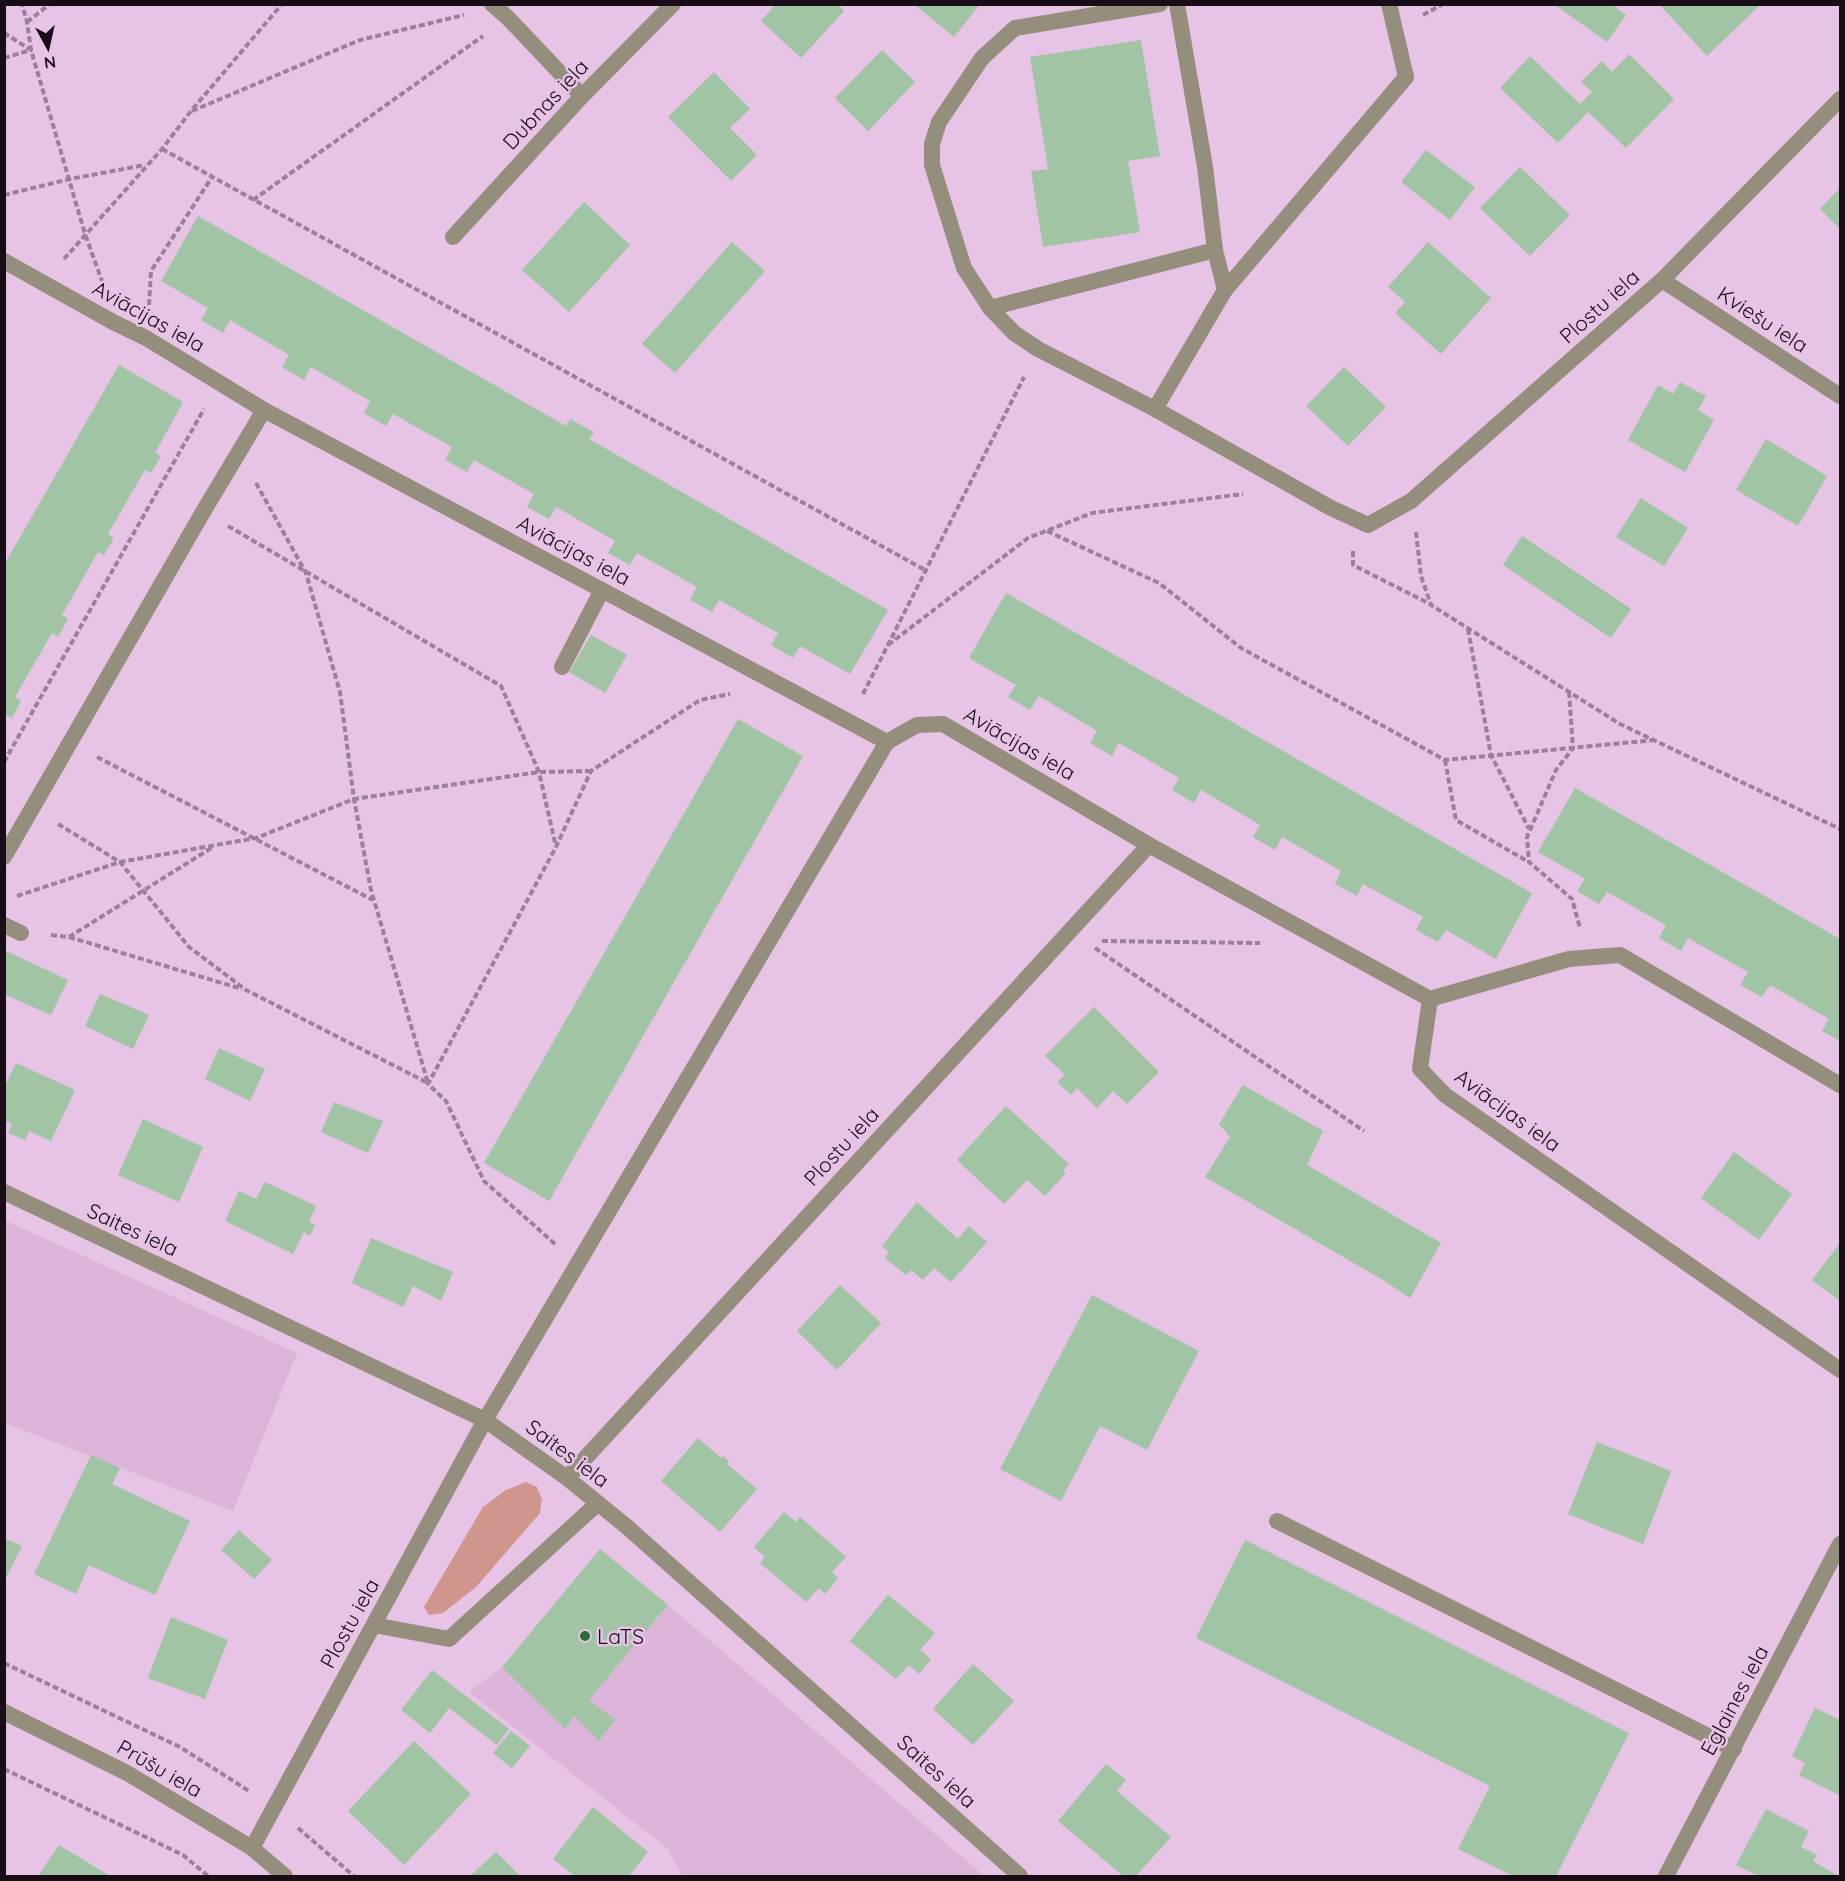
<svg xmlns="http://www.w3.org/2000/svg" width="1845" height="1881" font-family="Quicksand,sans-serif">
<style>
.built{fill:#dcb4d9}
.green{fill:#d0958d}
.building{fill:#a0c4a4}
.lines{fill:none;stroke-linecap:round;stroke-linejoin:round}
.path{stroke:#9b809a;stroke-width:4;stroke-dasharray:6 3;stroke-linecap:butt}
.service{stroke:#958e7c;stroke-width:16}
.minor{stroke:#958e7c;stroke-width:16}
.tertiary{stroke:#958e7c;stroke-width:16}
.poi-dot{fill:#296d38;stroke:#e7c3e5;stroke-width:2}
.labels{text-anchor:middle;dominant-baseline:central;stroke-width:5;stroke-linejoin:round;paint-order:stroke}
.street-label{font-size:21px;fill:#190d18;stroke:#e7c3e5}
.poi-label{font-size:21px;fill:#190d18;stroke:#e7c3e5;text-anchor:start}
</style>
<rect width="100%" height="100%" fill="#e7c3e5"/>
<g class="built">
<path d="M 4,1220 L 297,1353 L 233,1511 L 5,1423 Z"/>
<path d="M 668,1605 L 984,1876 L 683,1876 L 667,1848 L 469,1692 L 502,1667 L 565,1729 L 574,1716 L 599,1741 L 589,1700 Z"/>
</g>
<path class="green" d="M 526,1482 L 537,1487 L 542,1500 L 540,1513 L 476,1587 L 443,1613 L 429,1615 L 424,1607 L 483,1507 L 506,1490 Z"/>
<g class="building">
<path d="M 776,4 L 838,4 L 844,11 L 801,58 L 761,21 Z"/>
<path d="M 914,4 L 980,4 L 954,37 Z"/>
<path d="M 1554,4 L 1611,4 L 1626,15 L 1607,42 Z"/>
<path d="M 1659,4 L 1761,4 L 1707,56 Z"/>
<path d="M 1141,40 L 1160,156 L 1128,161 L 1140,232 L 1043,247 L 1031,171 L 1048,169 L 1030,57 Z"/>
<path d="M 882,50 L 915,82 L 868,131 L 835,98 Z"/>
<path d="M 1629,54 L 1674,99 L 1626,148 L 1588,112 L 1558,143 L 1500,88 L 1530,56 L 1580,104 L 1592,92 L 1581,82 L 1602,61 L 1612,72 Z"/>
<path d="M 714,72 L 750,109 L 730,128 L 757,155 L 731,181 L 668,117 Z"/>
<path d="M 1426,150 L 1475,187 L 1450,220 L 1401,182 Z"/>
<path d="M 1520,167 L 1570,215 L 1530,256 L 1480,208 Z"/>
<path d="M 1840,188 L 1840,229 L 1820,209 Z"/>
<path d="M 584,202 L 630,245 L 569,312 L 522,270 Z"/>
<path d="M 198,216 L 566,426 L 570,419 L 594,432 L 589,439 L 888,610 L 850,674 L 800,646 L 793,658 L 771,645 L 778,633 L 719,600 L 712,612 L 690,600 L 697,587 L 637,553 L 630,565 L 608,553 L 615,541 L 556,507 L 549,519 L 527,507 L 534,494 L 474,460 L 467,472 L 445,460 L 452,447 L 393,414 L 386,426 L 364,413 L 370,401 L 311,367 L 304,380 L 282,367 L 289,355 L 230,320 L 223,333 L 201,320 L 208,308 L 161,281 Z"/>
<path d="M 732,242 L 765,271 L 675,373 L 642,344 Z"/>
<path d="M 1428,242 L 1491,298 L 1441,354 L 1395,313 L 1405,302 L 1388,287 Z"/>
<path d="M 119,365 L 183,402 L 155,453 L 161,456 L 151,473 L 145,470 L 108,534 L 114,538 L 104,555 L 98,552 L 62,615 L 68,619 L 58,637 L 52,633 L 15,697 L 21,701 L 12,718 L 4,714 L 4,565 Z"/>
<path d="M 1344,367 L 1386,407 L 1348,446 L 1306,406 Z"/>
<path d="M 1680,382 L 1706,396 L 1698,410 L 1714,420 L 1685,472 L 1628,440 L 1658,385 L 1673,394 Z"/>
<path d="M 1766,439 L 1827,476 L 1798,526 L 1736,490 Z"/>
<path d="M 1641,498 L 1688,528 L 1664,566 L 1616,537 Z"/>
<path d="M 1522,536 L 1631,609 L 1611,638 L 1503,565 Z"/>
<path d="M 1006,593 L 1532,893 L 1496,959 L 1446,930 L 1438,942 L 1416,930 L 1423,917 L 1363,884 L 1357,896 L 1335,884 L 1341,871 L 1282,837 L 1275,850 L 1253,837 L 1260,825 L 1201,790 L 1194,803 L 1172,790 L 1179,778 L 1119,743 L 1112,756 L 1090,743 L 1097,731 L 1039,696 L 1030,710 L 1008,697 L 1016,685 L 969,658 Z"/>
<path d="M 591,635 L 627,655 L 605,693 L 569,672 Z"/>
<path d="M 738,719 L 803,756 L 549,1201 L 484,1163 Z"/>
<path d="M 1575,788 L 1840,939 L 1840,1041 L 1822,1031 L 1829,1019 L 1770,985 L 1762,997 L 1740,985 L 1748,972 L 1688,938 L 1681,951 L 1659,938 L 1666,925 L 1607,892 L 1599,904 L 1577,891 L 1585,879 L 1538,852 Z"/>
<path d="M 4,950 L 68,980 L 51,1015 L 4,994 Z"/>
<path d="M 100,994 L 149,1015 L 133,1049 L 85,1026 Z"/>
<path d="M 1094,1007 L 1159,1072 L 1127,1104 L 1113,1091 L 1097,1108 L 1077,1088 L 1071,1095 L 1057,1082 L 1065,1075 L 1045,1056 Z"/>
<path d="M 219,1048 L 265,1069 L 250,1101 L 205,1079 Z"/>
<path d="M 16,1063 L 75,1090 L 51,1141 L 29,1131 L 25,1140 L 8,1133 L 12,1124 L 4,1120 L 4,1088 Z"/>
<path d="M 1243,1085 L 1323,1131 L 1307,1165 L 1441,1243 L 1410,1298 L 1383,1280 L 1205,1177 L 1230,1137 L 1219,1124 Z"/>
<path d="M 334,1102 L 383,1121 L 368,1153 L 321,1132 Z"/>
<path d="M 1006,1106 L 1069,1164 L 1063,1170 L 1066,1173 L 1045,1196 L 1027,1180 L 1004,1204 L 957,1160 Z"/>
<path d="M 143,1119 L 203,1147 L 179,1202 L 118,1175 Z"/>
<path d="M 1734,1152 L 1792,1194 L 1759,1240 L 1701,1198 Z"/>
<path d="M 265,1182 L 316,1206 L 309,1222 L 315,1225 L 310,1236 L 304,1232 L 293,1254 L 225,1221 L 239,1191 L 256,1199 Z"/>
<path d="M 917,1202 L 958,1239 L 969,1226 L 987,1242 L 951,1282 L 934,1268 L 923,1280 L 911,1270 L 906,1275 L 885,1258 L 889,1252 L 882,1246 Z"/>
<path d="M 371,1238 L 453,1272 L 441,1301 L 413,1286 L 403,1307 L 352,1283 Z"/>
<path d="M 1840,1243 L 1840,1301 L 1812,1280 Z"/>
<path d="M 840,1285 L 881,1323 L 837,1370 L 797,1331 Z"/>
<path d="M 1092,1295 L 1199,1351 L 1147,1450 L 1100,1426 L 1061,1501 L 1000,1469 Z"/>
<path d="M 698,1438 L 721,1458 L 723,1456 L 729,1461 L 727,1464 L 757,1489 L 720,1532 L 661,1481 Z"/>
<path d="M 1597,1442 L 1671,1471 L 1643,1544 L 1568,1514 Z"/>
<path d="M 91,1455 L 120,1468 L 112,1484 L 190,1521 L 155,1595 L 89,1565 L 76,1594 L 34,1574 Z"/>
<path d="M 784,1512 L 796,1522 L 800,1517 L 846,1557 L 832,1572 L 838,1578 L 825,1594 L 819,1588 L 806,1602 L 760,1563 L 765,1557 L 754,1547 Z"/>
<path d="M 239,1530 L 272,1560 L 254,1579 L 221,1550 Z"/>
<path d="M 4,1538 L 22,1546 L 4,1582 Z"/>
<path d="M 1245,1540 L 1629,1733 L 1556,1876 L 1513,1876 L 1458,1849 L 1490,1786 L 1196,1638 Z"/>
<path d="M 600,1549 L 668,1605 L 589,1700 L 615,1720 L 599,1741 L 574,1716 L 565,1729 L 502,1667 Z"/>
<path d="M 888,1595 L 935,1633 L 920,1650 L 931,1659 L 919,1674 L 909,1665 L 896,1679 L 850,1641 Z"/>
<path d="M 171,1617 L 228,1640 L 205,1699 L 148,1678 Z"/>
<path d="M 973,1664 L 1014,1701 L 973,1745 L 933,1709 Z"/>
<path d="M 432,1670 L 509,1729 L 497,1745 L 449,1708 L 430,1733 L 401,1710 Z"/>
<path d="M 1815,1708 L 1840,1720 L 1839,1795 L 1799,1775 L 1805,1763 L 1792,1756 Z"/>
<path d="M 511,1731 L 530,1746 L 512,1768 L 493,1753 Z"/>
<path d="M 414,1741 L 471,1794 L 404,1865 L 348,1811 Z"/>
<path d="M 1106,1764 L 1126,1780 L 1117,1791 L 1171,1837 L 1136,1876 L 1123,1876 L 1058,1821 Z"/>
<path d="M 593,1807 L 648,1852 L 629,1876 L 575,1876 L 553,1859 Z"/>
<path d="M 1766,1809 L 1809,1831 L 1801,1847 L 1817,1855 L 1813,1861 L 1838,1876 L 1758,1876 L 1736,1865 Z"/>
<path d="M 59,1845 L 105,1873 L 110,1876 L 38,1876 Z"/>
<path d="M 496,1852 L 520,1876 L 470,1876 Z"/>
</g>
<g class="lines">
<g class="path">
<path d="M 1423,15 L 1443,4"/>
<path d="M 27,22 L 50,4"/>
<path d="M 4,33 L 31,50 L 85,234 L 102,281"/>
<path d="M 4,58 L 31,50 L 27,22 L 22,4"/>
<path d="M 192,111 L 360,40 L 464,15"/>
<path d="M 162,149 L 925,570"/>
<path d="M 4,195 L 70,179 L 145,165"/>
<path d="M 253,200 L 483,36"/>
<path d="M 64,259 L 162,149 L 191,111 L 282,4"/>
<path d="M 149,305 L 151,271 L 212,177"/>
<path d="M 256,483 L 306,573 L 340,692 L 354,799 L 371,890 L 428,1083"/>
<path d="M 228,526 L 501,686 L 539,772 L 556,847"/>
<path d="M 1047,531 L 1159,583 L 1241,648 L 1445,760 L 1655,740"/>
<path d="M 1416,532 L 1421,576 L 1431,605 L 1620,724 L 1840,829"/>
<path d="M 1353,551 L 1353,565 L 1430,604"/>
<path d="M 1468,629 L 1491,755 L 1529,829"/>
<path d="M 888,645 L 1028,538 L 1092,513 L 1243,494"/>
<path d="M 1569,692 L 1573,748 L 1556,770 L 1527,837 L 1529,862 L 1572,899 L 1580,928"/>
<path d="M 863,694 L 1024,377"/>
<path d="M 97,757 L 373,900"/>
<path d="M 1445,760 L 1456,820 L 1529,862"/>
<path d="M 4,762 L 204,409"/>
<path d="M 58,824 L 120,862 L 189,947 L 246,990 L 428,1083"/>
<path d="M 17,896 L 120,862 L 256,838 L 354,799 L 539,772 L 591,771"/>
<path d="M 51,935 L 69,937 L 213,847"/>
<path d="M 69,937 L 242,989"/>
<path d="M 1102,941 L 1260,943"/>
<path d="M 1095,948 L 1364,1131"/>
<path d="M 555,1244 L 484,1181 L 446,1101 L 428,1084 L 556,847 L 591,771 L 700,700 L 730,694"/>
<path d="M 4,1663 L 180,1747 L 249,1791"/>
<path d="M 4,1769 L 183,1855 L 208,1876"/>
<path d="M 298,1828 L 354,1876"/>
</g>
<g class="service">
<path d="M 562,667 L 602,590"/>
<path d="M 1277,1521 L 1734,1749"/>
<path d="M 374,1625 L 449,1639 L 597,1504"/>
</g>
<g class="minor">
<path d="M 492,4 L 508,18 L 582,96"/>
<path d="M 1160,4 L 1015,28 L 982,58 L 939,122 L 932,144 L 932,165 L 964,268 L 990,308 L 1014,333 L 1038,349 L 1155,409 L 1331,508 L 1368,525 L 1411,501 L 1662,280 L 1840,99"/>
<path d="M 453,237 L 582,96 L 673,4"/>
<path d="M 4,261 L 113,322 L 146,338 L 264,410 L 887,742 L 917,725 L 943,724 L 1149,845 L 1430,999"/>
<path d="M 1662,280 L 1840,396"/>
<path d="M 1225,290 L 1406,77 L 1389,4"/>
<path d="M 990,308 L 1215,250"/>
<path d="M 1155,409 L 1225,290 L 1215,250 L 1205,167 L 1177,4"/>
<path d="M 4,857 L 203,512 L 264,410"/>
<path d="M 4,925 L 21,933"/>
<path d="M 1430,999 L 1420,1069 L 1445,1095 L 1840,1370"/>
<path d="M 1430,999 L 1569,959 L 1620,955 L 1840,1085"/>
<path d="M 4,1192 L 485,1420 L 567,1478 L 626,1526 L 1020,1876"/>
<path d="M 567,1478 L 1149,845"/>
<path d="M 252,1848 L 485,1420 L 887,742"/>
<path d="M 1666,1876 L 1840,1544"/>
</g>
<path class="tertiary" d="M 4,1712 L 127,1773 L 252,1848 L 285,1876"/>
</g>
<circle class="poi-dot" cx="585" cy="1636" r="6"/>
<g class="labels">
<g class="street-label">
<text transform="translate(545 104) rotate(-47)">Dubnas iela</text>
<text transform="translate(1599 306) rotate(-42)">Plostu iela</text>
<text transform="translate(149 316) rotate(29)">Aviācijas iela</text>
<text transform="translate(1763 319) rotate(33)">Kviešu iela</text>
<text transform="translate(574 550) rotate(28)">Aviācijas iela</text>
<text transform="translate(1020 743) rotate(30)">Aviācijas iela</text>
<text transform="translate(1508 1110) rotate(36)">Aviācijas iela</text>
<text transform="translate(841 1146) rotate(-47)">Plostu iela</text>
<text transform="translate(133 1229) rotate(25)">Saites iela</text>
<text transform="translate(568 1453) rotate(37)">Saites iela</text>
<text transform="translate(349 1623) rotate(-61)">Plostu iela</text>
<text transform="translate(1734 1700) rotate(-62)">Eglaines iela</text>
<text transform="translate(160 1768) rotate(30)">Prūšu iela</text>
<text transform="translate(937 1771) rotate(42)">Saites iela</text>
</g>
<g class="poi-label">
<text x="597" y="1636">LaTS</text>
</g>
</g>
<rect width="1845" height="1881" fill="none" stroke="#190d18" stroke-width="12"/>
<g transform="translate(48 48) rotate(172)" stroke="#e7c3e5" stroke-width="4.5" paint-order="stroke">
<path d="M0-4.5L10 22L0 15L-10 22Z" fill="#190d18"/>
<text y="-9" font-size="16" font-weight="bold" text-anchor="middle" fill="#190d18">N</text>
</g>
</svg>
